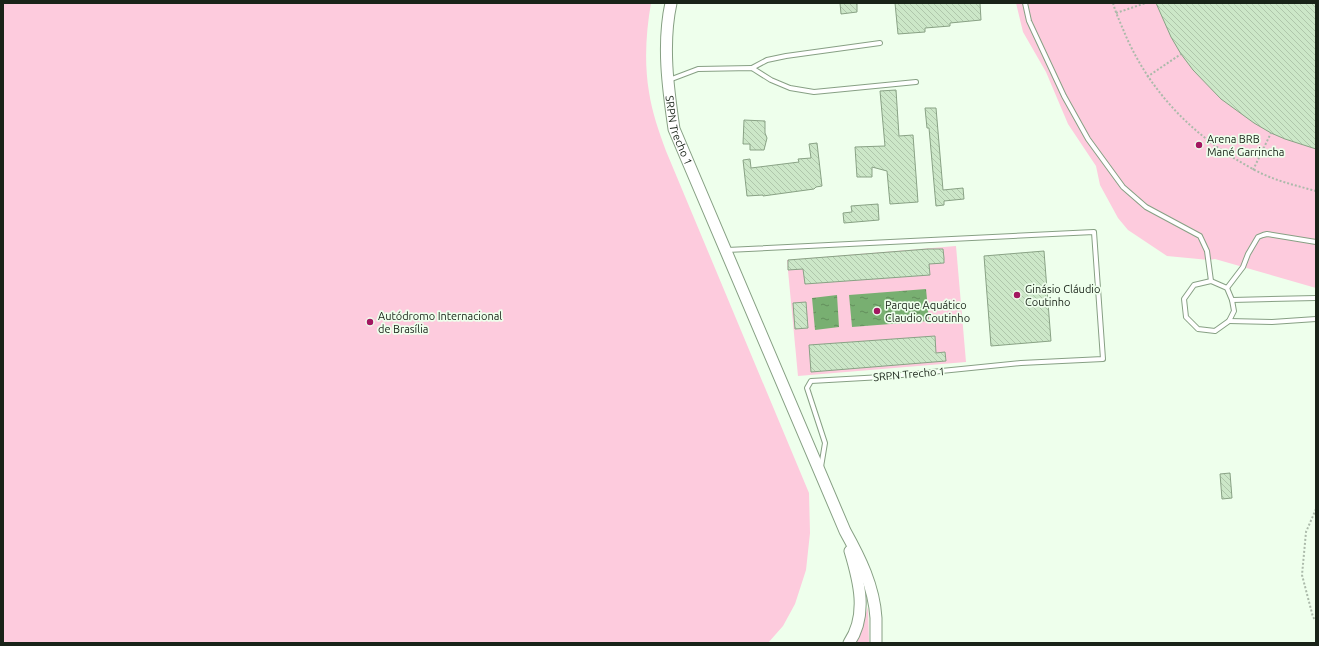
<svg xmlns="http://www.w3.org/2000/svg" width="1319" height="646" font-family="Ubuntu,sans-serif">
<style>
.green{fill:#fdcbdd}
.water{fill:url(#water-ripples)}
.building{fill:url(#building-back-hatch);stroke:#89a285}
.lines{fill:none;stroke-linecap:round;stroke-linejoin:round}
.lane-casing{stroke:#87a084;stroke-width:6}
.secondary-casing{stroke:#87a084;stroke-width:13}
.path{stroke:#abbaaa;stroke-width:2;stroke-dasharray:2 2;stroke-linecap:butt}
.lane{stroke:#fff;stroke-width:4}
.secondary{stroke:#fff;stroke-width:11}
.poi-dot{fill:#a21760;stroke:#eeffec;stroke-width:1.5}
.labels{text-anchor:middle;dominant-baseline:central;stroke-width:3.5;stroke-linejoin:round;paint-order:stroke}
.street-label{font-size:11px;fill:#192318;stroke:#eeffec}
.poi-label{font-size:11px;fill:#192318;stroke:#eeffec;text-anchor:start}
</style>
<defs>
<pattern id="water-ripples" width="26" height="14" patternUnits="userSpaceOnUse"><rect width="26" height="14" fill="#78af71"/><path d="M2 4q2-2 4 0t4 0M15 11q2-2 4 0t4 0" fill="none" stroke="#628e5c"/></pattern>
<pattern id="building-back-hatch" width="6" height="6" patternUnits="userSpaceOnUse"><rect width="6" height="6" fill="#cce7c8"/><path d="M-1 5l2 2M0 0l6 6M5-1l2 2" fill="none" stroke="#afc6ab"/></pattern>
</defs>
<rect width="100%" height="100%" fill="#eeffec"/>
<g class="green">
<path d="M 3,3 L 651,3 C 646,32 644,62 649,92 C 652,112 659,132 666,151 L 809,493 L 810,533 L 806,570 L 795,604 L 783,626 L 768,643 L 3,643 Z"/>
<path d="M 1016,3 L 1316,3 L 1316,288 L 1215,259 L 1209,260 L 1167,256 L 1128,230 L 1118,218 L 1100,185 L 1096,166 L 1068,124 L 1046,72 L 1023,32 Z"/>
<path d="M 956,246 L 966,362 L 798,376 L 787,260 Z"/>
<path d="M 868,607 L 869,643 L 856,643 L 857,641 Z"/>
</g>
<g class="water">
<path d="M 926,289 L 929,321 L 852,327 L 849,295 Z"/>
<path d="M 837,295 L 839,327 L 815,330 L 812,298 Z"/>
</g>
<g class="building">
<path d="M 840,3 L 857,3 L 857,12 L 841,14 Z"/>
<path d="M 895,3 L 980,3 L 981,20 L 950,23 L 950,26 L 925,28 L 925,32 L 898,34 Z"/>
<path d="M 1156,3 L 1316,3 L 1316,149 L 1285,139 L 1271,133 L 1254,123 L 1221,99 L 1193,70 L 1181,54 L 1171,37 Z"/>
<path d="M 896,90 L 899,136 L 913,135 L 918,202 L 890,204 L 887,171 L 872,167 L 872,177 L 857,177 L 855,147 L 885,146 L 880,91 Z"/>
<path d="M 925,108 L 936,108 L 943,190 L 963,188 L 964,199 L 944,201 L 944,205 L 936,206 L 929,128 L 927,128 Z"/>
<path d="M 744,120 L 765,121 L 765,133 L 767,138 L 764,150 L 750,150 L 750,144 L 743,144 Z"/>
<path d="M 817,143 L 822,186 L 816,187 L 814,189 L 763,196 L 763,195 L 747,196 L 743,160 L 750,159 L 751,168 L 799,162 L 798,159 L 811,158 L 809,144 Z"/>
<path d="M 878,204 L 879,220 L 844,223 L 843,213 L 852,212 L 851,206 Z"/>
<path d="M 928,249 L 943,249 L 944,258 L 944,263 L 929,264 L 930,275 L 805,284 L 803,269 L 788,270 L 788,260 Z"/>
<path d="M 1044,251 L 1051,341 L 991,346 L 984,256 Z"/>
<path d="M 806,302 L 808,328 L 795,329 L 793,303 Z"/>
<path d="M 935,336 L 936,353 L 945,352 L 946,361 L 811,372 L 809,345 Z"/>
<path d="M 1230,473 L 1232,498 L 1222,499 L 1220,474 Z"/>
</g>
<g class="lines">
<g class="lane-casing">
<g id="lane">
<path d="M 1025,3 L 1029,21 L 1064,96 L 1088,139 L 1123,187 L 1146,207 L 1200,236 L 1207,251 L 1211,281"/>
<path d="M 752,68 L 767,60 L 786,56 L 880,43"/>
<path d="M 669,80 L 698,69 L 752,68 L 771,80 L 790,88 L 814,92 L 916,82"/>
<path d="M 727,250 L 1094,232 L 1103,359 L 1021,363 L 882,377 L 811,381 L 807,388 L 825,443 L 821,467"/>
<path d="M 1211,281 L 1227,288 L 1232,300 L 1234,311 L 1229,321 L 1215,331 L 1198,329 L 1186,317 L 1184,299 L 1194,285 Z"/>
<path d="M 1227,288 L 1243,267 L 1248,254 L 1258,237 L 1263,235 L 1267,234 L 1316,242"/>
<path d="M 1232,300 L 1316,298"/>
<path d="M 1229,321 L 1272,322 L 1316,319"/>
</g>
</g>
<g class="secondary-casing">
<g id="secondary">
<path id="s1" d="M 671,3 C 662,44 668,88 674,129 L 845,531 C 860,558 874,586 876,618 C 876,626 876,635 876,643"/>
<path d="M 849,643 C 868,615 859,581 850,551"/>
</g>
</g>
<g class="path">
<path d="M 1113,3 C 1116,14 1121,24 1125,34 C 1151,94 1196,139 1253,169 C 1272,180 1294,185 1316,191"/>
<path d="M 1116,13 L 1146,3"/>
<path d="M 1147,77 L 1181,54"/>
<path d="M 1253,170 L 1271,133"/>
<path d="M 1316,509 L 1306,532 L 1302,575 L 1313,617 L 1316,621"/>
</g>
<use href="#lane" class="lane"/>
<use href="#secondary" class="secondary"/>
</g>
<g class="poi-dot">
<circle cx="1199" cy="145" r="4"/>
<circle cx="1017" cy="295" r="4"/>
<circle cx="877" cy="311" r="4"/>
<circle cx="370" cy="322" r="4"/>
</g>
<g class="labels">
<g class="street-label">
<text stroke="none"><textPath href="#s1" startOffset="129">SRPN Trecho 1</textPath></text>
<text transform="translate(909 374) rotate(-5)">SRPN Trecho 1</text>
</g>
<g class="poi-label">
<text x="1207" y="139">Arena BRB<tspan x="1207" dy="13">Mané Garrincha</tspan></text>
<text x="1025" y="289">Ginásio Cláudio<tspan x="1025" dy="13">Coutinho</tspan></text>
<text x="885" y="305">Parque Aquático<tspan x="885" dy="13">Claudio Coutinho</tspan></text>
<text x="378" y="316">Autódromo Internacional<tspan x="378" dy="13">de Brasília</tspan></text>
</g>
</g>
<rect width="1319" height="646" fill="none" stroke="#192318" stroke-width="8"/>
</svg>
